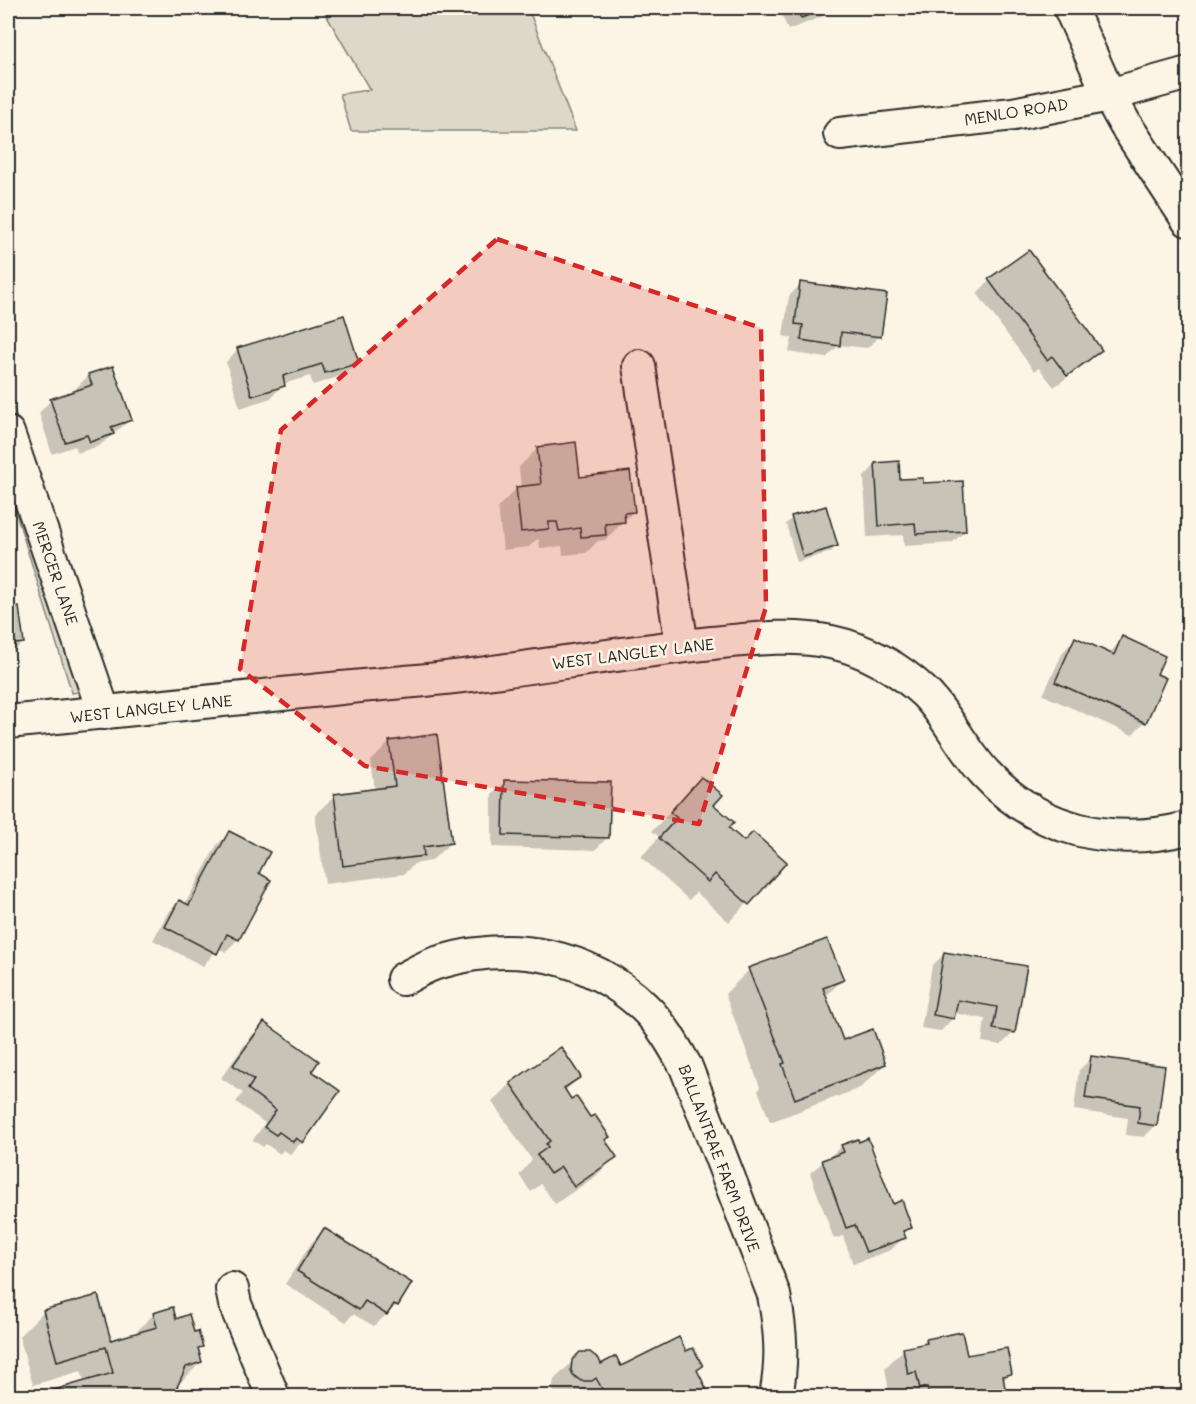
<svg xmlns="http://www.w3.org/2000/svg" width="1196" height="1404" font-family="Mali,sans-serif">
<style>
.green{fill:#ded8ca;stroke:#84827a;stroke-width:1.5}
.shadow{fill:#0003}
.building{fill:#c8c3b7;stroke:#2b2b2b;stroke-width:1.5}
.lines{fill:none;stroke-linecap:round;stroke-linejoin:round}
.minor-casing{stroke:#2b2b2b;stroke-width:36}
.minor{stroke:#fcf5e5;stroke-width:32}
.marked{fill:#d62828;fill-opacity:0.2;stroke:#d62828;stroke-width:4.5;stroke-dasharray:12 8;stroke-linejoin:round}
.labels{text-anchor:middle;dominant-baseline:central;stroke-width:5;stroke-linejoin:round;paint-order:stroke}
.street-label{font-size:16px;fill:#2b2b2b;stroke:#fcf5e5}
</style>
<rect width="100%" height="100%" fill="#fcf5e5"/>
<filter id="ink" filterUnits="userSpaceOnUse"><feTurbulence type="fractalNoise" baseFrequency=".0167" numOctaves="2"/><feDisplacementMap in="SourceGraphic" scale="12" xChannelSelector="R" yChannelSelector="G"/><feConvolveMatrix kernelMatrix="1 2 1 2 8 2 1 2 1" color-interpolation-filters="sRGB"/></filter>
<g filter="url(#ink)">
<g class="green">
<path d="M 322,8 L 528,8 L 576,131 L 351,131 L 340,94 L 370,90 Z"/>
<path d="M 8,391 L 103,689 L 72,693 L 8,488 Z"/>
</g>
<g class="shadow">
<path d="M 779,8 L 830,8 L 821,17 L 788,30 Z"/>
<path d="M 989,281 L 1100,350 L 1088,362 L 1054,387 L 1039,368 L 1034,371 L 977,293 Z"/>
<path d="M 801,284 L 880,336 L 867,348 L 839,345 L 826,358 L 789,352 L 792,338 L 783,336 L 789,296 Z"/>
<path d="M 238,349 L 357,363 L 345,375 L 313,385 L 310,376 L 283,384 L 271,398 L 240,408 L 226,362 Z"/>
<path d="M 89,375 L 130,420 L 99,446 L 77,453 L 75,446 L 52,454 L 39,413 L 51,400 L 78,392 L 76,388 Z"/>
<path d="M 538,448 L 579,478 L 633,512 L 605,540 L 598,541 L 586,553 L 563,555 L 562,546 L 540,549 L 539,540 L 536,540 L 529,547 L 503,550 L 498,507 L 517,488 L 521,488 L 519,467 Z"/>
<path d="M 876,464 L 899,481 L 922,485 L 965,531 L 952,543 L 904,546 L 903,535 L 867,537 L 864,477 Z"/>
<path d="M 792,518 L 836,546 L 831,552 L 797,562 L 786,524 Z"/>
<path d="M 1188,575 L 1188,601 L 1179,585 Z"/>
<path d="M 18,609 L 23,642 L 8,658 L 8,610 Z"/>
<path d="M 1123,638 L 1155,675 L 1164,679 L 1144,722 L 1132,735 L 1043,695 L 1063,652 L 1075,639 L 1109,654 Z"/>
<path d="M 390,742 L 450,843 L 431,861 L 414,864 L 404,874 L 325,884 L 315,815 L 334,796 L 375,790 L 371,761 Z"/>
<path d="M 701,779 L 712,805 L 727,828 L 747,903 L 729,922 L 696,892 L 689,900 L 641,857 L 659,837 L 652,831 Z"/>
<path d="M 505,782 L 608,837 L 595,850 L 492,847 L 492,794 Z"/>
<path d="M 229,833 L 257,874 L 238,939 L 226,952 L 218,948 L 203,966 L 153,940 L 167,914 L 179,901 L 185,904 L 217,845 Z"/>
<path d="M 8,860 L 11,897 L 8,901 Z"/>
<path d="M 945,953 L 1025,967 L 1014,1032 L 1001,1045 L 982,1042 L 985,1019 L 954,1013 L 953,1018 L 941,1031 L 921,1028 L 932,966 Z"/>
<path d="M 749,970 L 842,980 L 825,997 L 843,1042 L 885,1064 L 860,1088 L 770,1122 L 758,1090 L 760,1087 L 725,994 Z"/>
<path d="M 264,1024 L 309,1071 L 302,1142 L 290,1154 L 283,1150 L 280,1154 L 266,1144 L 263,1147 L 253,1140 L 265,1123 L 236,1102 L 243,1093 L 221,1078 L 251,1036 Z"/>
<path d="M 560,1049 L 579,1077 L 564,1092 L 615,1157 L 596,1176 L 555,1204 L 541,1184 L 531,1192 L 519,1175 L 532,1160 L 492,1102 L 510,1084 Z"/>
<path d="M 1092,1058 L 1164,1067 L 1156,1125 L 1144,1137 L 1126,1135 L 1128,1118 L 1074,1110 L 1079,1070 Z"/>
<path d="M 858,1144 L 892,1206 L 910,1227 L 903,1234 L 904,1237 L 891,1250 L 853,1264 L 843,1236 L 834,1239 L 810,1173 L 842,1146 Z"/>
<path d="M 324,1230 L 410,1283 L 397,1305 L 374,1326 L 353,1314 L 346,1322 L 285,1284 L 312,1242 Z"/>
<path d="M 97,1297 L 110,1342 L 133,1335 L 154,1314 L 175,1321 L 193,1334 L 201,1346 L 197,1350 L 201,1362 L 176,1387 L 171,1396 L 38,1396 L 85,1383 L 81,1371 L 33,1385 L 19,1336 L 43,1312 Z"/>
<path d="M 926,1340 L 1010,1374 L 1002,1382 L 1004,1393 L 1001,1396 L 899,1396 L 898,1390 L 889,1392 L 885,1368 L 904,1349 L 921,1346 Z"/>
<path d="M 573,1361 L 621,1368 L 696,1371 L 706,1392 L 702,1396 L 557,1396 L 552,1389 L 554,1380 Z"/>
</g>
<g class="building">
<path d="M 796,8 L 828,8 L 801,18 Z"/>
<path d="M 1029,250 L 1102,350 L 1067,376 L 1052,356 L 1047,360 L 988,279 Z"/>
<path d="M 800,282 L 887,294 L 881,337 L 841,332 L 840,346 L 801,340 L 803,325 L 795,324 Z"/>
<path d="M 344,315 L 359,363 L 325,373 L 322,364 L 283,376 L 285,386 L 252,396 L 237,348 Z"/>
<path d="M 113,366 L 132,420 L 111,427 L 114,434 L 90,442 L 87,435 L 65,442 L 50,399 L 92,385 L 88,374 Z"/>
<path d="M 576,442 L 580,477 L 630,471 L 635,512 L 624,513 L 625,522 L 605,524 L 606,535 L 581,537 L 580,528 L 559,531 L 557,522 L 549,522 L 549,529 L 521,532 L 516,487 L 541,484 L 537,447 Z"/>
<path d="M 899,461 L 900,479 L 923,478 L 923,483 L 963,481 L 966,531 L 916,534 L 915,523 L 879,526 L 875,463 Z"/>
<path d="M 826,506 L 838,546 L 803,557 L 791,516 Z"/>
<path d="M 19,607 L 24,643 L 8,645 L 8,609 Z"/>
<path d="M 1122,636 L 1165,656 L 1157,674 L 1166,678 L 1146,723 L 1055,682 L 1075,637 L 1114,655 Z"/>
<path d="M 437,734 L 452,843 L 423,847 L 424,856 L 343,866 L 334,794 L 395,786 L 389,741 Z"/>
<path d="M 701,777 L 723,795 L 714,805 L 734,822 L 729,828 L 744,841 L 753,832 L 787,862 L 749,905 L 715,874 L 708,882 L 659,838 L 677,818 L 670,812 Z"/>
<path d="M 504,780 L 611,782 L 609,838 L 503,835 Z"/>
<path d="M 229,831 L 270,852 L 259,873 L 271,880 L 239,940 L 227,934 L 217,954 L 165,927 L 179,900 L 189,905 Z"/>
<path d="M 8,854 L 13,898 L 8,899 Z"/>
<path d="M 827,939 L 844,980 L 823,988 L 843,1040 L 873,1029 L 886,1064 L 795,1099 L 782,1064 L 785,1063 L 748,968 Z"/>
<path d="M 944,952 L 1027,966 L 1015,1033 L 993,1029 L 997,1007 L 958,1000 L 954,1019 L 933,1015 Z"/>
<path d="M 264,1022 L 319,1061 L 312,1071 L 340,1091 L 303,1143 L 296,1138 L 293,1142 L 279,1132 L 276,1135 L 264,1127 L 276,1110 L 248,1089 L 254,1080 L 233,1065 Z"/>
<path d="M 561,1047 L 581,1077 L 564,1088 L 571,1099 L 576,1096 L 590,1117 L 595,1115 L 610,1137 L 605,1140 L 617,1157 L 574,1187 L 561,1167 L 550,1174 L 537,1155 L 548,1147 L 546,1144 L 550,1141 L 510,1083 Z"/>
<path d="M 1091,1056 L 1165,1066 L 1157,1126 L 1138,1123 L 1140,1106 L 1085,1098 Z"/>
<path d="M 868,1138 L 893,1204 L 902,1200 L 912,1228 L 903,1231 L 906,1238 L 866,1252 L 855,1225 L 846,1228 L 822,1160 L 844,1152 L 841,1145 L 858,1139 L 859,1142 Z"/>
<path d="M 324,1228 L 412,1283 L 398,1306 L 394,1304 L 387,1315 L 365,1301 L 359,1310 L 297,1271 Z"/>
<path d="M 98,1295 L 111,1340 L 157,1327 L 153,1313 L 173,1307 L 176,1319 L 189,1314 L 194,1332 L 198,1331 L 203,1347 L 198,1348 L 202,1362 L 186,1367 L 173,1396 L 33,1396 L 113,1373 L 106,1347 L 57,1361 L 43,1310 Z"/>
<path d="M 962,1332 L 967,1355 L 1007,1348 L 1012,1374 L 1003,1376 L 1006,1394 L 995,1396 L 929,1396 L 927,1387 L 920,1389 L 916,1372 L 908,1374 L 903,1348 L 927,1343 L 926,1339 Z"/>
<path d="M 679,1337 L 686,1351 L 693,1348 L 703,1366 L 697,1370 L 708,1392 L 700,1396 L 606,1396 L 596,1378 L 592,1381 L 581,1381 L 573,1375 L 571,1370 L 572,1360 L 580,1352 L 590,1352 L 599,1359 L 601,1364 L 616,1356 L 621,1366 Z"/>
</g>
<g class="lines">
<g class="minor-casing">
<g id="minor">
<path d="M 1070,8 L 1109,95 L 1125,124 L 1188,220"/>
<path d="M 840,134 L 1013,114 L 1109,95 L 1188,73"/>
<path d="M 639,366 L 682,646"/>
<path d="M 8,433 L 104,713"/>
<path d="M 8,722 C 119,711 230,700 341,688 C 389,683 438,680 486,673 C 561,663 636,651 712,643 C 752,639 792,634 831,642 C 865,649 900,669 925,693 C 948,716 963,750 986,774 C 1040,832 1113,847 1188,828"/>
<path d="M 403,979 C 415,973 427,965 440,962 C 513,940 588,954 644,1007 C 662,1024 674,1046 686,1067 L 774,1295 C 781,1332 783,1360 776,1396"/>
<path d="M 232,1289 L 235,1304 L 273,1396"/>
</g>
</g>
<use href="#minor" class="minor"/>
</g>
</g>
<path class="marked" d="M 497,239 L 761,328 L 766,607 L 699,824 L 365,766 L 240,669 L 281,430 Z"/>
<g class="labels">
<g class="street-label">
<text transform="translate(1016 111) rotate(-9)">MENLO ROAD</text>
<text transform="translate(56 573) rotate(71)">MERCER LANE</text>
<text transform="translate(633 653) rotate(-7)">WEST LANGLEY LANE</text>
<text transform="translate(151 708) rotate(-6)">WEST LANGLEY LANE</text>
<text transform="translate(720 1158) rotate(69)">BALLANTRAE FARM DRIVE</text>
</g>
</g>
<rect width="1196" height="1404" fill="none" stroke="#fcf5e5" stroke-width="30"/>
<rect x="15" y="15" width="1166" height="1374" fill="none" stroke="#2b2b2b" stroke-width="2" filter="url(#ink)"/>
</svg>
